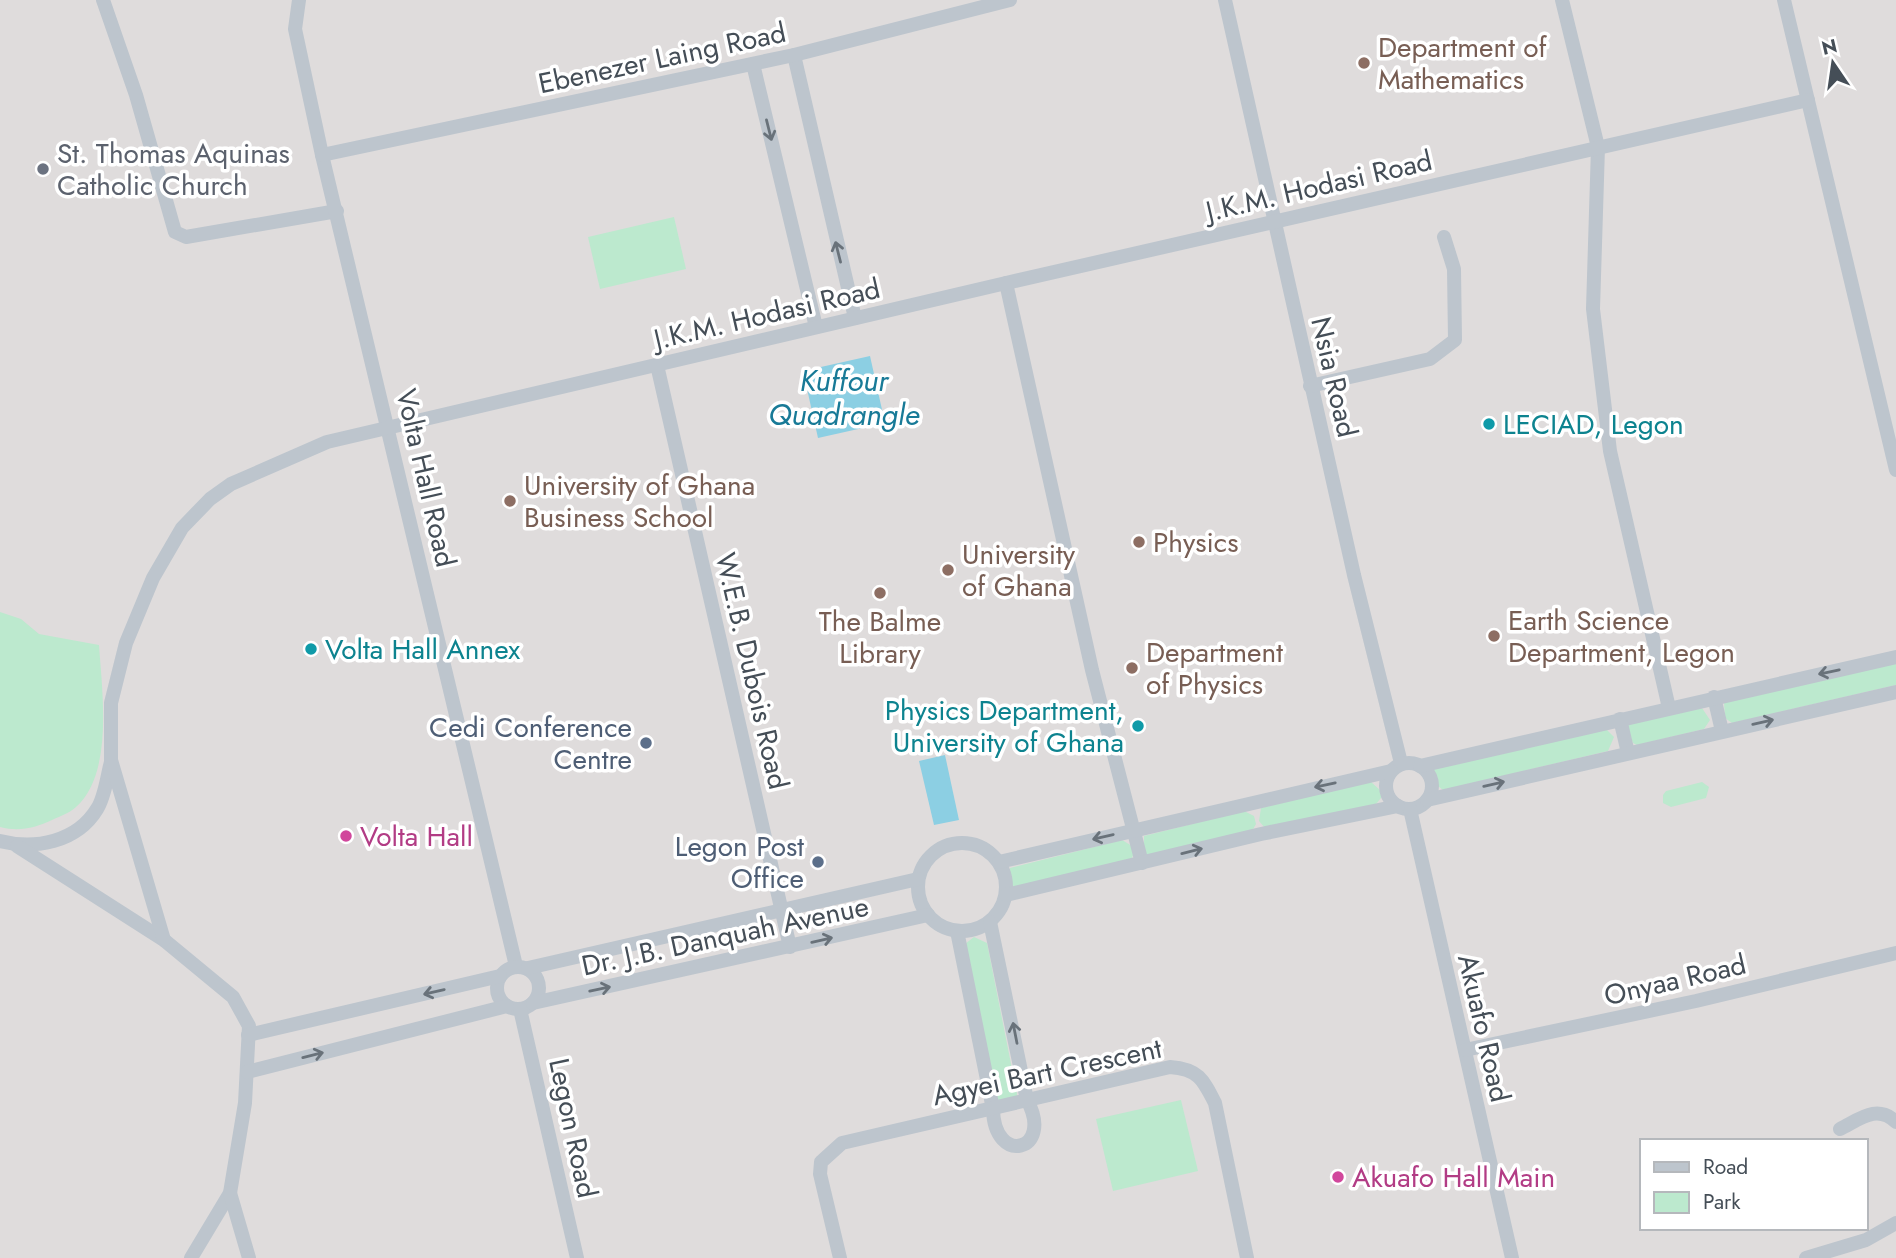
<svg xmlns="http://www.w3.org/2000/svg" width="1896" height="1258" font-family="Jost,sans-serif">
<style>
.education{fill:#dfdcdc;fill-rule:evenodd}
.green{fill:#bce9ce}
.water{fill:#8ccfe3}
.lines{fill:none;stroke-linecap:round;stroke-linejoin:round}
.street{stroke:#bdc5cd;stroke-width:14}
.oneway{stroke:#69727a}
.education-dot{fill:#8d6e63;stroke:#fff;stroke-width:2.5}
.worship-dot{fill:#6b7280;stroke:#fff;stroke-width:2.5}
.culture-dot{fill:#0f9aa8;stroke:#fff;stroke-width:2.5}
.service-dot{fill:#5c6f8a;stroke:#fff;stroke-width:2.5}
.hotel-dot{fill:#d1479c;stroke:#fff;stroke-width:2.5}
.labels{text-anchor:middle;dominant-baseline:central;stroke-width:7;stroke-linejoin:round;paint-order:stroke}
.education-label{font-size:28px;fill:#785e54;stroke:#fff;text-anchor:start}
.street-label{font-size:28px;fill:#454e57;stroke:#fff}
.worship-label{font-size:28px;fill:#5b616d;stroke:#fff;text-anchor:start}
.culture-label{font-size:28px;fill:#0d838f;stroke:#fff;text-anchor:start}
.service-label{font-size:28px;fill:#4e5e75;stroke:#fff;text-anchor:end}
.hotel-label{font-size:28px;fill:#b23c85;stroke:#fff;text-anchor:start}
.water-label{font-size:30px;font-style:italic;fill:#187a97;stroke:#fff}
</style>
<rect width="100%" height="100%" fill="#eeebeb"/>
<path class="education" d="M 0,0 L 1896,0 L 1896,1258 L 0,1258 ZM 1642,1141 L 1866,1141 L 1866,1228 L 1642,1228 Z"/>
<g class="green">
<path d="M 674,217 L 686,269 L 600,289 L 588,237 Z"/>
<path d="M 0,612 L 21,619 L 39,634 L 99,645 C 102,691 114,773 76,807 C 70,813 60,816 52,820 C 35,828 19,832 0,827 Z"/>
<path d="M 1896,661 L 1896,685 L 1732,723 L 1725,718 L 1724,702 Z"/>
<path d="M 1702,708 L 1710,720 L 1704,729 L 1637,745 L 1633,743 L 1627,728 L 1629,724 Z"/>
<path d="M 1606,729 L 1614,737 L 1608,751 L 1443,790 L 1433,782 L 1434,769 Z"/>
<path d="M 1370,781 L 1381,791 L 1381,798 L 1376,804 L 1265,828 L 1259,821 L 1261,808 Z"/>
<path d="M 1702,782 L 1709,787 L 1706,798 L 1671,807 L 1663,803 L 1663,795 L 1666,791 Z"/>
<path d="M 1244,811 L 1254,816 L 1256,824 L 1252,831 L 1148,855 L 1144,852 L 1144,836 Z"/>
<path d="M 1122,840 L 1132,846 L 1134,853 L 1131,860 L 1014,887 L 1008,881 L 1010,868 Z"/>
<path d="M 974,937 L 987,943 L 1018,1099 L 997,1100 L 965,944 Z"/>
<path d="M 1181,1100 L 1198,1171 L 1113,1191 L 1096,1119 Z"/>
</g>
<g class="water">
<path d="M 870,356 L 885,423 L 818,438 L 803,371 Z"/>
<path d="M 945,755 L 959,820 L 934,825 L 919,761 Z"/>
</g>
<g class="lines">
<g class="street">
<path d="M 103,0 L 136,95 L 175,232 L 186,237 L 337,211"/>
<path d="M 299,0 L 295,29 L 322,155 L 516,966"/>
<path d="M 1225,0 L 1354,575 L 1401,763"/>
<path d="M 1562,0 L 1598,147 L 1593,309 L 1610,451 L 1669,708"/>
<path d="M 1784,0 L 1896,470"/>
<path d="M 794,55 L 855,318"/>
<path d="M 753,64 L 816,327"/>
<path d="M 322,155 L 794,55 L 1010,0"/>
<path d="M 1006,283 L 1092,670 L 1142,863"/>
<path d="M 657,365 L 790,947"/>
<path d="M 1310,386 L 1430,359 L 1455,340 L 1454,269 L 1444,237"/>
<path d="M 1714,697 L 1722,731"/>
<path d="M 1620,719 L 1628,753"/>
<circle cx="1409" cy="786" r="23"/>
<path d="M 1420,766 L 1896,657"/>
<path d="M 1427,800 L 1896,692"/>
<path d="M 1410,809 L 1512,1258"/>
<path d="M 0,841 C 35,850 77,842 97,809 C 105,797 107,776 111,762"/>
<circle cx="962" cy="887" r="44"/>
<path d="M 17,846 L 164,940 L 233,997 L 249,1026 L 245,1103 L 230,1193 L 191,1258"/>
<path d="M 999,862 L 1391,771"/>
<path d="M 1006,895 L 1261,834 L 1398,806"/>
<path d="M 957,931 L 993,1109 C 994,1167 1055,1151 1027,1100 L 990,922"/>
<path d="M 164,940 L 111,760 L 111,703 L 126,643 L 153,578 L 182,528 L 210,499 L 231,484 L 327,442 L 1006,283 L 1808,100"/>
<circle cx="518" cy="988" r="21"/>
<path d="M 528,968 L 918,879"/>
<path d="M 533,1003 L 928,915"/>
<path d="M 520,1009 L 577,1258"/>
<path d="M 248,1035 L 500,976"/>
<path d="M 1465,1050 L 1696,1001 L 1896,953"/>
<path d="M 247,1072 L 507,1006"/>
<path d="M 1840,1129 C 1860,1119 1877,1104 1896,1122"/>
<path d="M 230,1193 L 249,1258"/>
<path d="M 840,1258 L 820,1174 L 821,1162 L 842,1143 L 1170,1067 C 1198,1069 1203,1079 1215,1103 L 1247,1258"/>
<path d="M 1806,1258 L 1866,1240 L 1896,1223"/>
</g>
</g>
<defs><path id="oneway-shaft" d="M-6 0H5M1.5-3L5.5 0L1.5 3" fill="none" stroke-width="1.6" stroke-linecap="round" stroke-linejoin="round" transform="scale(1.75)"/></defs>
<g class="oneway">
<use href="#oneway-shaft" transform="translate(769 130) rotate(76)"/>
<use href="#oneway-shaft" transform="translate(838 252) rotate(-104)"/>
<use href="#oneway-shaft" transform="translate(1829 672) rotate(168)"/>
<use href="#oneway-shaft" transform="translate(1763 722) rotate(-13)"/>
<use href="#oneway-shaft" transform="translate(1494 784) rotate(-13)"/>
<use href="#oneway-shaft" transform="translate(1325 785) rotate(168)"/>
<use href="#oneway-shaft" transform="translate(1103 837) rotate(167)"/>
<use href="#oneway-shaft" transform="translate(1192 851) rotate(-14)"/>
<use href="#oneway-shaft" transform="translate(822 940) rotate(-13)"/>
<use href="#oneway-shaft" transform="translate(600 989) rotate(-12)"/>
<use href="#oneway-shaft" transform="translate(434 992) rotate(167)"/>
<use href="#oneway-shaft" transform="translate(1015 1033) rotate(-101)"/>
<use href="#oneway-shaft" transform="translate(313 1055) rotate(-14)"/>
</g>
<g class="education-dot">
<circle cx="1364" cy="63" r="7"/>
<circle cx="510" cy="501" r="7"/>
<circle cx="1139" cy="542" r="7"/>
<circle cx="948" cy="570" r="7"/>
<circle cx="880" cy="593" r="7"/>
<circle cx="1494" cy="636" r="7"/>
<circle cx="1132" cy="668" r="7"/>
</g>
<circle class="worship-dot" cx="43" cy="169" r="7"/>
<g class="culture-dot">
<circle cx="1489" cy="424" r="7"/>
<circle cx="311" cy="649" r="7"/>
<circle cx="1138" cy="726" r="7"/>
</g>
<g class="service-dot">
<circle cx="646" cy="743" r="7"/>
<circle cx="818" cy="862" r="7"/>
</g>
<g class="hotel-dot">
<circle cx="346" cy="836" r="7"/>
<circle cx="1338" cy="1177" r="7"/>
</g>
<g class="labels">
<g class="education-label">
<text x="1378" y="47">Department of<tspan x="1378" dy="32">Mathematics</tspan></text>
<text x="524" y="485">University of Ghana<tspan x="524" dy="32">Business School</tspan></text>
<text x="1153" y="542">Physics</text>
<text x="962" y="554">University<tspan x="962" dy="32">of Ghana</tspan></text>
<text x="1508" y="620">Earth Science<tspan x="1508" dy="32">Department, Legon</tspan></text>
<text x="880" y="621" text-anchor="middle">The Balme<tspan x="880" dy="32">Library</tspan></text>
<text x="1146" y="652">Department<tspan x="1146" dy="32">of Physics</tspan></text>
</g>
<g class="street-label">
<text transform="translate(662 58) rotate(-12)">Ebenezer Laing Road</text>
<text transform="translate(1319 186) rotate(-13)">J.K.M. Hodasi Road</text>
<text transform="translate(767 314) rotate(-13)">J.K.M. Hodasi Road</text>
<text transform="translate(1334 377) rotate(77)">Nsia Road</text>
<text transform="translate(426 478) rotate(77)">Volta Hall Road</text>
<text transform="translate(752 671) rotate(77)">W.E.B. Dubois Road</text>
<text transform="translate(725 936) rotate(-12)">Dr. J.B. Danquah Avenue</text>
<text transform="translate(1675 980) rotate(-13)">Onyaa Road</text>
<text transform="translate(1484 1028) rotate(77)">Akuafo Road</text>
<text transform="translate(1047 1072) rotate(-12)">Agyei Bart Crescent</text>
<text transform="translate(573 1128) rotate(78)">Legon Road</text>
</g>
<g class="worship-label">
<text x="57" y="153">St. Thomas Aquinas<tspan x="57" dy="32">Catholic Church</tspan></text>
</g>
<g class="culture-label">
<text x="1503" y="424">LECIAD, Legon</text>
<text x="325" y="649">Volta Hall Annex</text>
<text x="1124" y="710" text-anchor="end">Physics Department,<tspan x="1124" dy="32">University of Ghana</tspan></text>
</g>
<g class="service-label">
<text x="632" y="727">Cedi Conference<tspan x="632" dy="32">Centre</tspan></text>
<text x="804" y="846">Legon Post<tspan x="804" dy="32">Office</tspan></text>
</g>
<g class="hotel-label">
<text x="360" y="836">Volta Hall</text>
<text x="1352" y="1177">Akuafo Hall Main</text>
</g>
<g class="water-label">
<text x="844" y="380">Kuffour<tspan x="844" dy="34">Quadrangle</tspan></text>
</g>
</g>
<rect x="1640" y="1139" width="228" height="91" fill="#ffffff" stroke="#b5b8bc" stroke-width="2"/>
<rect x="1654" y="1162" width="35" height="10" fill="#bdc5cd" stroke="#b5b8bc" stroke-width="2"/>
<text x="1703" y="1174" font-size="21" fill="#454e57">Road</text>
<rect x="1654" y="1192" width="35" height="21" fill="#bce9ce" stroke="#b5b8bc" stroke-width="2"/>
<text x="1703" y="1209" font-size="21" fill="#454e57">Park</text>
<g transform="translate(1833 63) rotate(347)" stroke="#ffffff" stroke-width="5" paint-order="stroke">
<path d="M0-5L12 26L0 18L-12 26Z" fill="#454e57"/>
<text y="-10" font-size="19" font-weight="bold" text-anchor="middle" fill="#454e57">N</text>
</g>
</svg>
